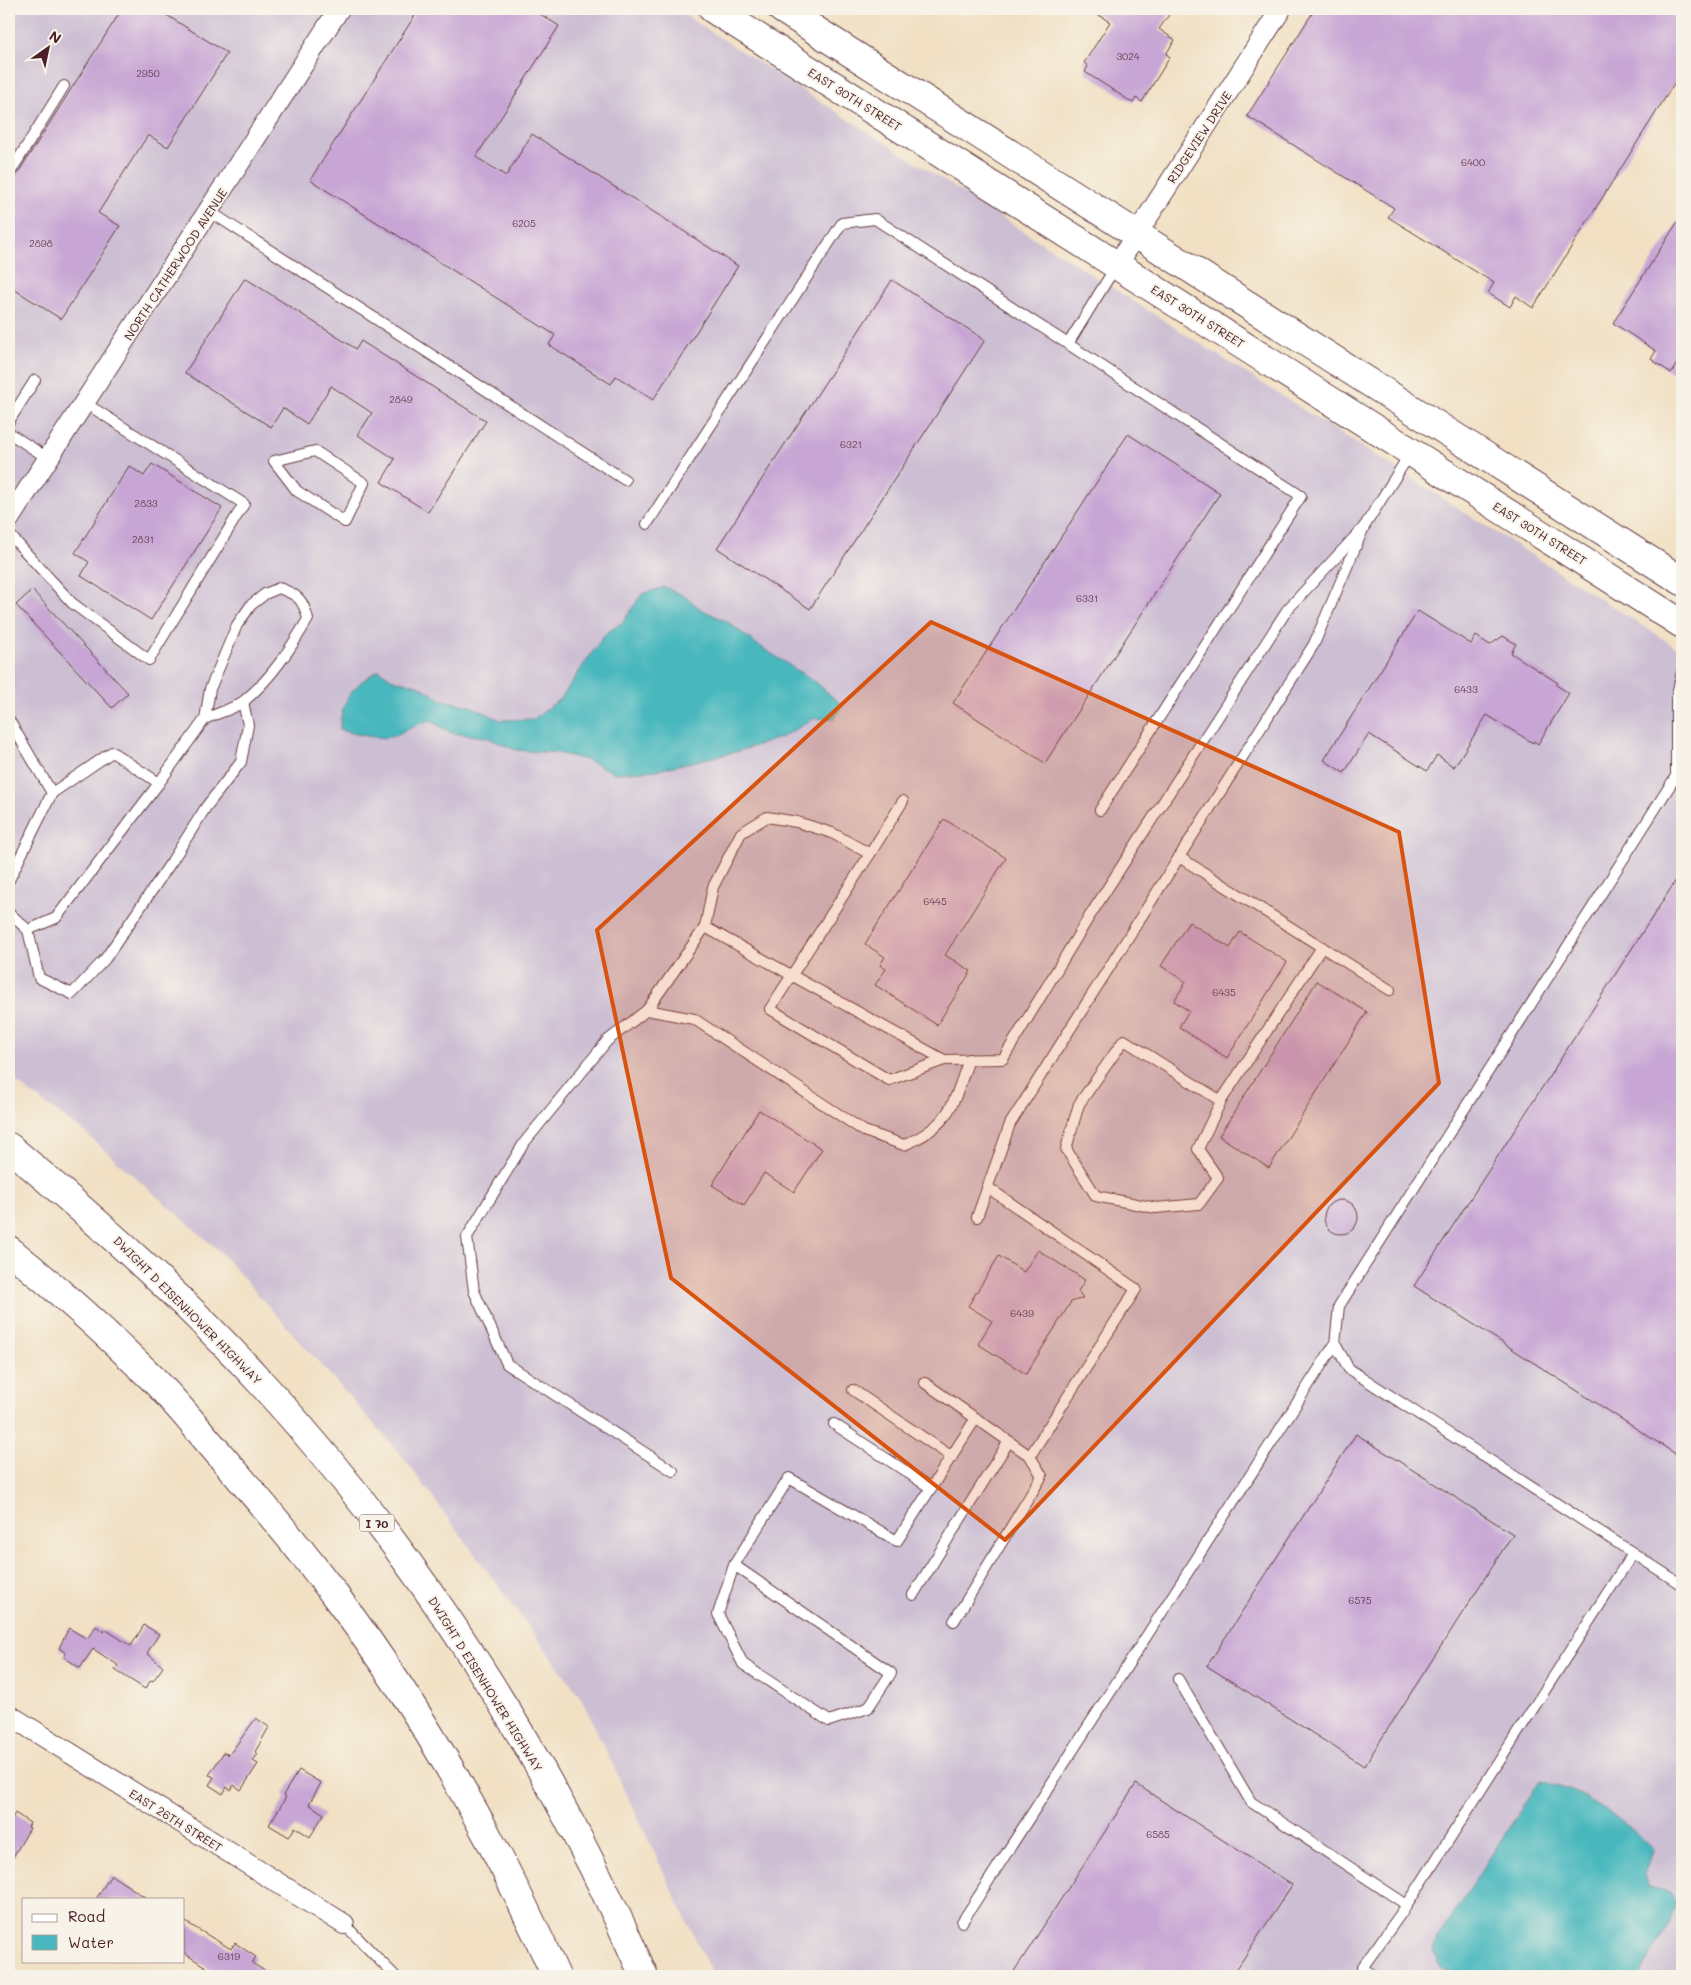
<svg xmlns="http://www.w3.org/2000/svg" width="1691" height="1985" font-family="Mali,sans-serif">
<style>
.industrial{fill:#ccbed3}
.water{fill:#49b8be;stroke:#4a6c74}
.building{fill:#c7a5d4}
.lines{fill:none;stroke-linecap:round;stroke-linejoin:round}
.lane-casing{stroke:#633c42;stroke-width:12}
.street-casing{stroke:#633c42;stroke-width:22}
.secondary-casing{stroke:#633c42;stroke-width:30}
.highway-casing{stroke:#633c42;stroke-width:30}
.lane{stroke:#fff;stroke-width:10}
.street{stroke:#fff;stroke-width:20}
.secondary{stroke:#fff;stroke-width:28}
.highway{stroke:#fff;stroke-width:28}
.marked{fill:#d8530f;fill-opacity:0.2;stroke:#d8530f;stroke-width:4;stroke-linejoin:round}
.labels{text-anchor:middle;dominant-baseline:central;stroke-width:4;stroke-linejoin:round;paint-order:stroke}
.number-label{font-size:10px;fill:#694055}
.shield{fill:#f7f3e8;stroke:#7e5f64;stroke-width:1}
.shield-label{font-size:11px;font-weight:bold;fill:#4a1f2b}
.street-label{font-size:12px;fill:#4a1f2b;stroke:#f7f3e8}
</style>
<rect width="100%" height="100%" fill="#f7f3e8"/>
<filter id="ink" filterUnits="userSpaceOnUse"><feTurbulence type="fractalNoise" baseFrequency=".02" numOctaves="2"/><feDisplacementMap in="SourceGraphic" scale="10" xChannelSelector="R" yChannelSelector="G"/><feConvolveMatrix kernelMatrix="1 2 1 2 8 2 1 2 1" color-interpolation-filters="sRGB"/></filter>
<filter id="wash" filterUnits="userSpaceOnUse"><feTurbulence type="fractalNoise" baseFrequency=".0096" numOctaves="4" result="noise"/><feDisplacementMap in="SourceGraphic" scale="20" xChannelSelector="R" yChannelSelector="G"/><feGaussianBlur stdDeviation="1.12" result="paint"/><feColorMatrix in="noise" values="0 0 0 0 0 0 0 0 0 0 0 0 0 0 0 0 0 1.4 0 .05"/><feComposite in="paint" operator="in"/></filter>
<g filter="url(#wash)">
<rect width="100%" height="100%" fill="#f1e0c3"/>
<path class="industrial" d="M 9,9 L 675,9 L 1682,651 L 1682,1976 L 713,1976 L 580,1696 L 399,1452 L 219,1251 L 84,1132 L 9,1077 Z"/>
<g class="water">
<path d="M 664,587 L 684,596 L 702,610 L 728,622 L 755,643 L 818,684 L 842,705 L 835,718 L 813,719 L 780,738 L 739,751 L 657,770 L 615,773 L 587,760 L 557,753 L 516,750 L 486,737 L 451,733 L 430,720 C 417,724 407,730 394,736 C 382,741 353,733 340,730 C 340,700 354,684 379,670 L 394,680 L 418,685 L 442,700 L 471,706 L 500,720 L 534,719 L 561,698 L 605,634 L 623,622 L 642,594 Z"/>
<path d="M 1540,1780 C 1587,1794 1618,1814 1652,1850 L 1644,1875 L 1648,1887 L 1670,1892 L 1676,1902 L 1669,1925 L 1639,1976 L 1454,1976 L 1441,1968 L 1433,1952 L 1437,1939 Z"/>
</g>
<g id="blocks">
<g class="building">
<path d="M 122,9 L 157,9 L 227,53 L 168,147 L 148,135 L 98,213 L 120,226 L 61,319 L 9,286 L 9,187 Z"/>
<path d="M 419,9 L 532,9 L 559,26 L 476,157 L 506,176 L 532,134 L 738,266 L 653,400 L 616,376 L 611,384 L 549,345 L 555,335 L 310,180 Z"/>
<path d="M 1089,9 L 1173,9 L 1159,29 L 1175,40 L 1166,54 L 1170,57 L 1142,102 L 1136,98 L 1133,103 L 1085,72 L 1088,66 L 1084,63 L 1110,22 Z"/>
<path d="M 1315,9 L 1682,9 L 1682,71 L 1533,308 L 1516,296 L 1510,307 L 1488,293 L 1494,283 L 1388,217 L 1394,208 L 1247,116 Z"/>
<path d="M 1682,215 L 1682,356 L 1671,373 L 1651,359 L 1656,351 L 1613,323 Z"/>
<path d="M 245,278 L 356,349 L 361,341 L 486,421 L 428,512 L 381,482 L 395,459 L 358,435 L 372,413 L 331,386 L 307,424 L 283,408 L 271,427 L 185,373 Z"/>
<path d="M 892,280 L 985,340 L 810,609 L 717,548 Z"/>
<path d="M 1128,434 L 1220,493 L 1045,763 L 953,703 Z"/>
<path d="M 152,464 L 222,508 L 151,620 L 81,576 L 89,562 L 75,553 L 129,466 L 144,476 Z"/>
<path d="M 32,590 L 128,693 L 112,708 L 16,605 Z"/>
<path d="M 1418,611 L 1471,644 L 1476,636 L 1490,645 L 1503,636 L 1516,644 L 1511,653 L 1558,683 L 1556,685 L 1569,693 L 1538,744 L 1534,741 L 1533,743 L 1487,715 L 1454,767 L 1437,755 L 1427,771 L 1369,734 L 1344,773 L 1324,760 Z"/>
<path d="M 944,819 L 1006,858 L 945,955 L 971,971 L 937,1025 L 875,985 L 886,969 L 880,965 L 885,957 L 865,944 Z"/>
<path d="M 1682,871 L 1682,1458 L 1414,1286 Z"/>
<path d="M 1189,922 L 1230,948 L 1240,932 L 1287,962 L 1227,1058 L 1179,1027 L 1189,1011 L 1174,1001 L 1186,982 L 1161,966 Z"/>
<path d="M 1317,981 L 1367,1012 L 1269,1168 L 1219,1136 Z"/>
<path d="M 759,1110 L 822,1149 L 794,1192 L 764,1173 L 744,1205 L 712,1185 Z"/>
<circle cx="1341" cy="1217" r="17"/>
<path d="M 1038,1250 L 1085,1280 L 1078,1291 L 1083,1298 L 1071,1302 L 1026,1374 L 978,1344 L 992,1321 L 968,1306 L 999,1256 L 1024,1272 Z"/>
<path d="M 1356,1434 L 1513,1534 L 1364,1766 L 1207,1666 Z"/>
<path d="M 144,1625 L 159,1634 L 147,1653 L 163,1667 L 153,1681 L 151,1680 L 145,1689 L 115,1670 L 118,1665 L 93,1649 L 80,1668 L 64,1657 L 66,1653 L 59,1648 L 69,1628 L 87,1639 L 96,1626 L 104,1632 L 105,1629 L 131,1646 Z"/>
<path d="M 256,1718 L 269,1727 L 255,1752 L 258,1754 L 253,1761 L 258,1764 L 241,1790 L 234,1785 L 231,1790 L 227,1787 L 223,1794 L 209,1785 L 214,1777 L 209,1775 L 224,1752 L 229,1755 Z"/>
<path d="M 299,1770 L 321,1783 L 309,1804 L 324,1814 L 310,1837 L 295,1827 L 289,1837 L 269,1825 L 286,1797 L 283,1795 Z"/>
<path d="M 1136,1784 L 1292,1885 L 1232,1976 L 1011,1976 Z"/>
<path d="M 15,1813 L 30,1823 L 28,1827 L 30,1828 L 9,1864 L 9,1824 Z"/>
<path d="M 111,1875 L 148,1899 L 96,1899 Z"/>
<path d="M 184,1921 L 231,1949 L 235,1943 L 256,1957 L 252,1963 L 273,1976 L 220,1976 L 184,1953 Z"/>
</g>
</g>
</g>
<g filter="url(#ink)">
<use href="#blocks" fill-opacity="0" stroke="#633c42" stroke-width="1"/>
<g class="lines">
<g class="lane-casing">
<g id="lane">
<path d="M 9,174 L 64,86"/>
<path d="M 209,211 L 625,480"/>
<path d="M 1068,344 L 1301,496 L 1100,810"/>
<path d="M 9,421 L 35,380"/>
<path d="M 9,433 L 49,459"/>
<path d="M 315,451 L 364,483 L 345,522 L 297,491 L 274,461 Z"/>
<path d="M 647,524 L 842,223 L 875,219 L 1068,344 L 1116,266"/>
<path d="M 9,534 L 72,603 L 149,660 L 244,504 L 85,403"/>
<path d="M 9,720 L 52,793 L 112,752 L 159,783 L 205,719 L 210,689 L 237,625 L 251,605 L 265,594 L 279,588 C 298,595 303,599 308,619 C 291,648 271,679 244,701 C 234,709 217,713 205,719"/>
<path d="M 870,854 L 903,801"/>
<path d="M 1179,857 L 1390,990"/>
<path d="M 9,880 L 52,793"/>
<path d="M 9,913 L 28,930 L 56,918 L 159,783"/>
<path d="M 705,927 L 647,1010 L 694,1019 L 864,1131 L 904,1145 C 951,1125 953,1104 969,1059"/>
<path d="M 28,930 L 39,978 L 72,994 L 105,959 L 172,861 L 206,807 L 241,762 L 248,725 L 243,702"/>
<path d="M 647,1010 L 607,1041 L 524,1143 L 467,1237 L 474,1291 L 507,1364 L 673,1471"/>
<path d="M 944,1060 L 889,1080 L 770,1009 L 870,854 L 832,833 L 797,822 L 767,817 L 741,833 L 713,887 L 705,927 L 944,1060 L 1003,1059 L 1089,917 L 1287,610 L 1364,527"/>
<path d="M 1221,1101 L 1198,1149 L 1218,1178 L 1199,1204 L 1156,1208 L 1096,1196 L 1066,1149 L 1079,1104 L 1124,1040 L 1221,1101 L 1322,947"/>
<path d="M 977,1217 L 1010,1124 L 1314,644 L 1364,527 L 1411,452"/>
<path d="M 925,1383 L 1030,1456 L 1136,1289 L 987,1187"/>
<path d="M 853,1390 L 952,1457"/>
<path d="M 834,1424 L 931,1488"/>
<path d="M 1633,1553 L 1349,1369 L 1335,1344 L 1339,1306 L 1676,776 L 1676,699 L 1682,672"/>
<path d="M 734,1565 L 718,1614 L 743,1664 L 829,1721 L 868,1708 L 891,1673 L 734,1565 L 789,1478 L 897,1541 L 976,1418"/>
<path d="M 913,1595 L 1009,1441"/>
<path d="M 954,1621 L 1042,1476 L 1030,1456"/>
<path d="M 1178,1679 L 1251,1802 L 1407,1905"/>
<path d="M 962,1922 L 1335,1344"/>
<path d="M 344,1924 L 395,1976"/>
<path d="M 1375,1976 L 1362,1968 L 1407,1905 L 1633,1553 L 1682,1585"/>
</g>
</g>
<g class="street-casing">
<g id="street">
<path d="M 1117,265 L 1281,9"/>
<path d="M 9,519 L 339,9"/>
<path d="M 9,1715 L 344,1924"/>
</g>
</g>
<g class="secondary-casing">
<g id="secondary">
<path d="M 713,9 L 1682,624"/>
<path d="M 782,9 L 1682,581"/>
</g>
</g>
<g class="highway-casing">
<g id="highway">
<path d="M 9,1147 C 98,1222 186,1300 264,1386 C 422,1559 551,1762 644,1976"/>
<path d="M 9,1250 C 59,1290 107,1334 153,1379 C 177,1403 198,1430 220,1455 C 260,1501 301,1549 337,1598 C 424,1714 497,1844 556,1976"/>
</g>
</g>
<use href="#lane" class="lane"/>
<use href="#street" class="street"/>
<use href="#secondary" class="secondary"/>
<use href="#highway" class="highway"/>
</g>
</g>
<path class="marked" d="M 931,622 L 1399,832 L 1439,1083 L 1005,1540 L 671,1278 L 597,930 Z"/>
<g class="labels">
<g class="number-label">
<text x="1128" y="56">3024</text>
<text x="148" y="73">2950</text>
<text x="1473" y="162">6400</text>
<text x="524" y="223">6205</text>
<text x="41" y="243">2898</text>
<text x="401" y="399">2849</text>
<text x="851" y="444">6321</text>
<text x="146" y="503">2833</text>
<text x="143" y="539">2831</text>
<text x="1087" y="598">6331</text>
<text x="1466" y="689">6433</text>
<text x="935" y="901">6445</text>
<text x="1224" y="992">6435</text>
<text x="1022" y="1313">6439</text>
<text x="1360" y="1600">6575</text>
<text x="1158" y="1834">6585</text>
<text x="229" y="1956">6319</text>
</g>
<rect class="shield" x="359.5" y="1514.5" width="35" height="17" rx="4"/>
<g class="shield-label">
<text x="377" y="1523">I 70</text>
</g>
<g class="street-label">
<text transform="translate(855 99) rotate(32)">EAST 30TH STREET</text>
<text transform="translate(1199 137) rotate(-57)">RIDGEVIEW DRIVE</text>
<text transform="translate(175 264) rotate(-57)">NORTH CATHERWOOD AVENUE</text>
<text transform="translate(1198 316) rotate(32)">EAST 30TH STREET</text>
<text transform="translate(1540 533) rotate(32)">EAST 30TH STREET</text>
<text transform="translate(188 1310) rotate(45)">DWIGHT D EISENHOWER HIGHWAY</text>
<text transform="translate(486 1684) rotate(58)">DWIGHT D EISENHOWER HIGHWAY</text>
<text transform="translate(176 1820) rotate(32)">EAST 26TH STREET</text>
</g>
</g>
<rect width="1691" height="1985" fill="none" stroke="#f7f3e8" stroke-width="30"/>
<rect x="22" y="1898" width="162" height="65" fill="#f7f3e8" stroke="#b29e9c"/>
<rect x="32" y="1914" width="25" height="8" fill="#ffffff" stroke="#b29e9c"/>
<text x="68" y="1922" font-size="15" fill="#4a1f2b">Road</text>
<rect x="32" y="1935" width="25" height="15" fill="#49b8be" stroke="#b29e9c"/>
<text x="68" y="1948" font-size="15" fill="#4a1f2b">Water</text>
<g transform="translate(48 48) rotate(33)" stroke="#f7f3e8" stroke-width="4" paint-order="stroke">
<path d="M0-4L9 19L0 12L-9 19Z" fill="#4a1f2b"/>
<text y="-8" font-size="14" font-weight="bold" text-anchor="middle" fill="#4a1f2b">N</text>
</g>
</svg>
